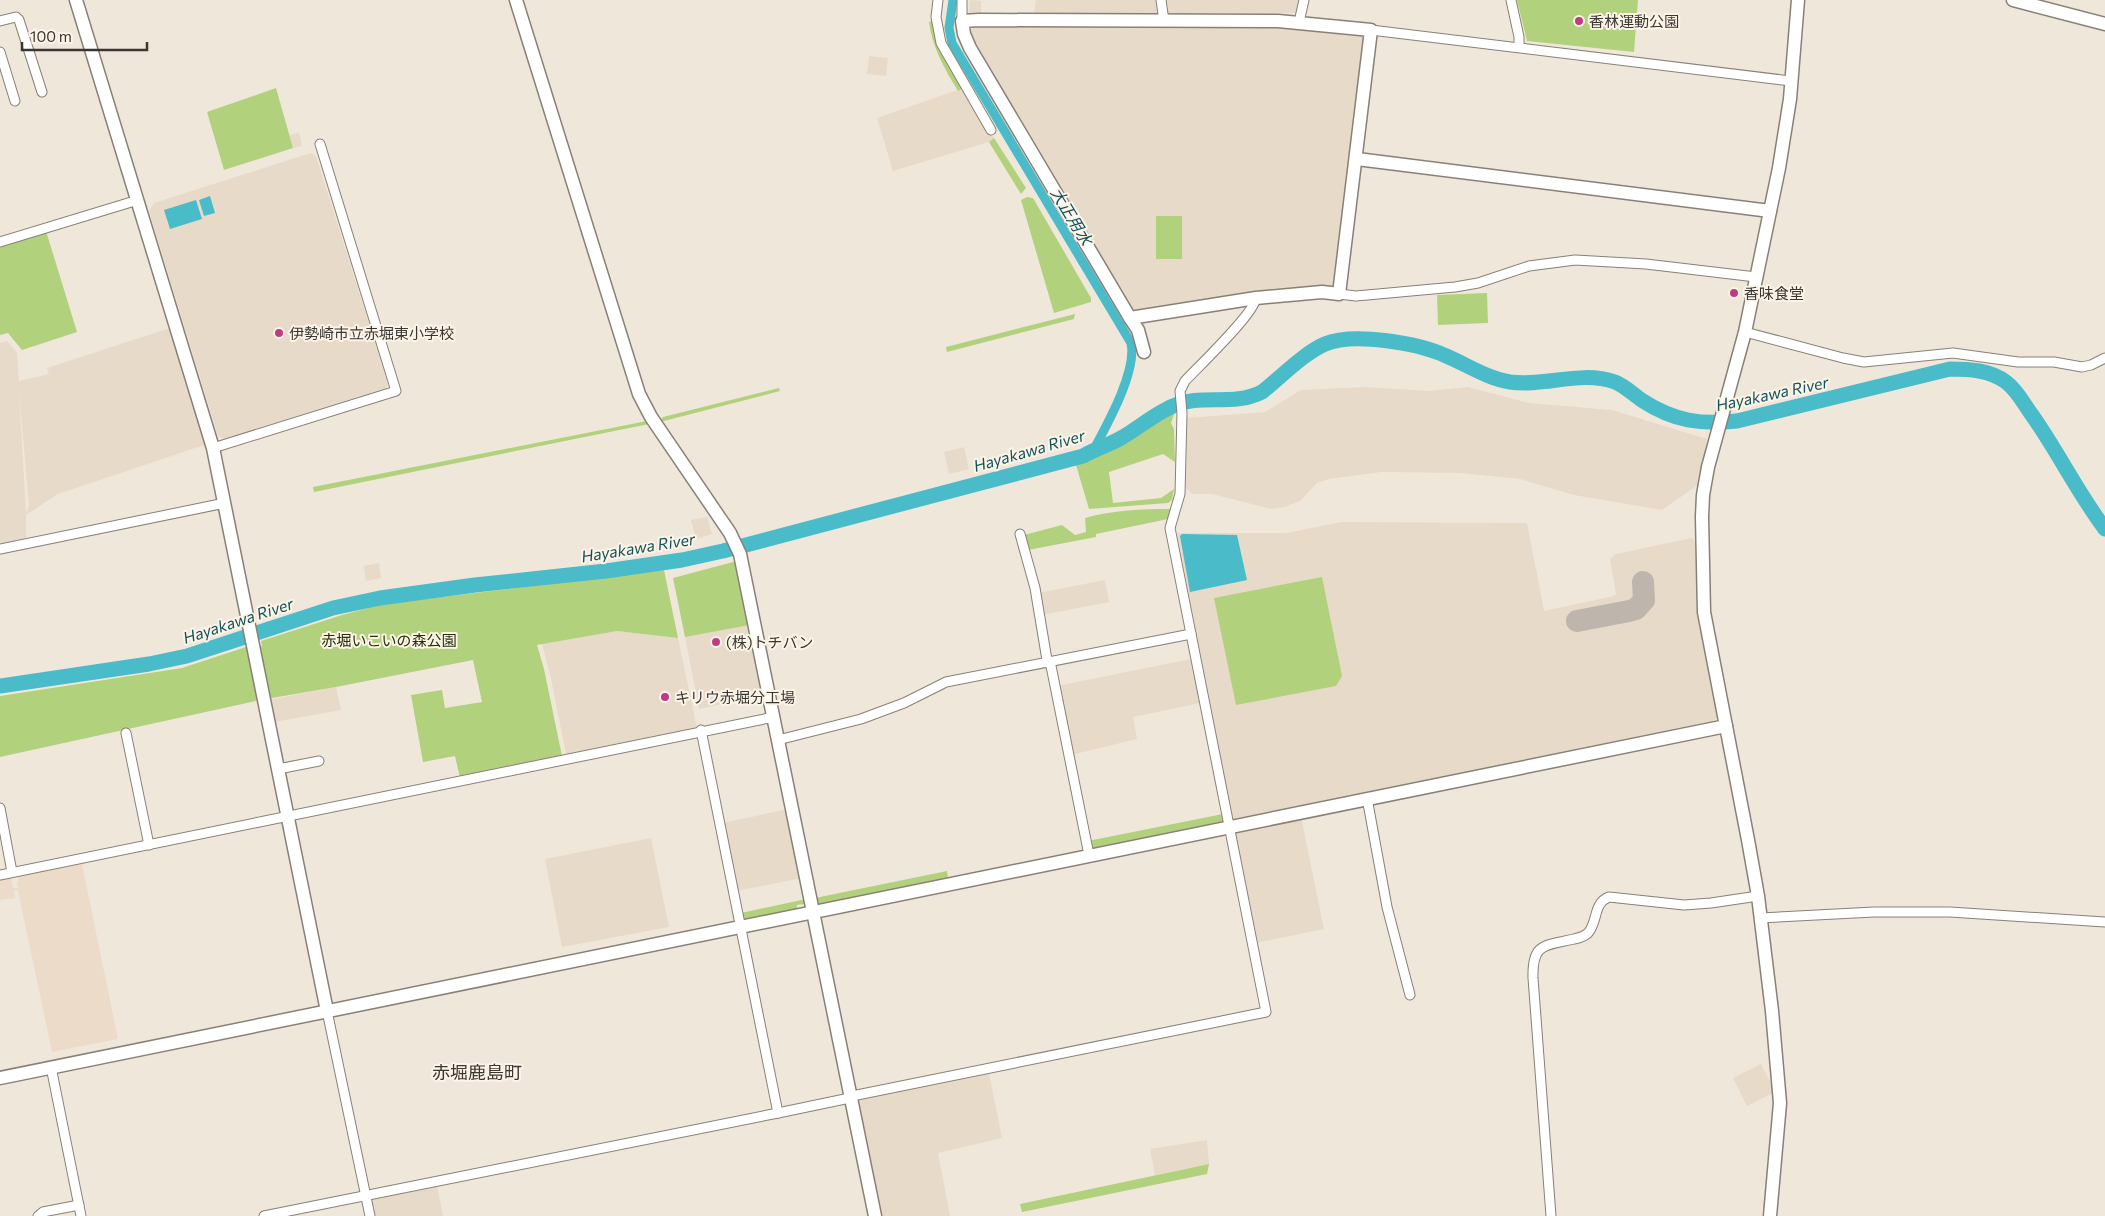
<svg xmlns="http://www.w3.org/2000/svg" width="2105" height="1216" font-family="Commissioner,'Noto Sans JP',sans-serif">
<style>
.commercial{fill:#eddbca}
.built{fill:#e7dac8;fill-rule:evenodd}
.green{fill:#b2d17d}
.water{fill:#4abbc9}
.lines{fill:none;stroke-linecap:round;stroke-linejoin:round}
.canal{stroke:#4abbc9;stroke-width:9}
.river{stroke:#4abbc9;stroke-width:15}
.taxiway{stroke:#beb6ac;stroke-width:22}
.street-casing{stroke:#888076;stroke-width:11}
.secondary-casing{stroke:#888076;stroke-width:15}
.street{stroke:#fff;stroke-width:9}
.secondary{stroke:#fff;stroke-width:12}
.poi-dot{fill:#c03c82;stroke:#fdf4e8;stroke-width:2}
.labels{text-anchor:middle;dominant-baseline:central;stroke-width:4;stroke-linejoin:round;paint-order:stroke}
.poi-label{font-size:15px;fill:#3a3632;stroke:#fdf4e8;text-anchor:start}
.park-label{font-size:15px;fill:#232f07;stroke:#fdf4e8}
.water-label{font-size:16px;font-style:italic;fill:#11525a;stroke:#fdf4e8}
.quarter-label{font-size:18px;fill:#3a3632;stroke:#fdf4e8}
</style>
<rect width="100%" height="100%" fill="#f0e7db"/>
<path class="commercial" d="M 82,864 L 118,1039 L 52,1052 L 18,891 L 14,891 L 15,898 L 0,900 L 0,877 L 11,877 L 13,888 L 18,888 L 17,883 L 20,876 Z"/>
<g class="built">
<path d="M 970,0 L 981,1 L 981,14 L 969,14 Z"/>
<path d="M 1036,0 L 1300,0 L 1297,13 L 1034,15 Z"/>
<path d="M 975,25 L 1300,28 L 1362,36 L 1365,42 L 1337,286 L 1333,289 L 1132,314 L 972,36 L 971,30 Z"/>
<path d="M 869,56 L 888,58 L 886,76 L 867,74 Z"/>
<path d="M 963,88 L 994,138 L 989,142 L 893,171 L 877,118 Z"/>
<path d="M 299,133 L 302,146 L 293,148 L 289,135 Z"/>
<path d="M 311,153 L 316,156 L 388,384 L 386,388 L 224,439 L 218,436 L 149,211 L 154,203 Z"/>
<path d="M 170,328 L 207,440 L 204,445 L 58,494 L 26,515 L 26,541 L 0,546 L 0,343 L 7,341 L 17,353 L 19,381 L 49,374 L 47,368 ZM 19,391 L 29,506 L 26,513 Z"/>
<path d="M 1365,387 L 1428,391 L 1468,387 L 1529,403 L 1612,410 L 1707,439 L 1698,485 L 1662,510 L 1574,495 L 1520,479 L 1460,473 L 1381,472 L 1329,479 L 1317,483 L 1300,501 L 1285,507 L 1271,509 L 1212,494 L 1192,494 L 1186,488 L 1187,418 L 1265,412 L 1301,390 Z"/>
<path d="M 964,447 L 969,469 L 949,474 L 944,452 Z"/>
<path d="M 707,517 L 712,534 L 696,539 L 691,520 Z"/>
<path d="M 1341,522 L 1527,523 L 1544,611 L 1614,596 L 1616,594 L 1610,559 L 1616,554 L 1692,538 L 1695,542 L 1698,620 L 1718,717 L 1713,722 L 1237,821 L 1233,820 L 1177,533 L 1287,533 Z"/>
<path d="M 379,563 L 381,578 L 366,581 L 364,566 Z"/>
<path d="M 1105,580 L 1109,602 L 1042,615 L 1038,593 Z"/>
<path d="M 750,625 L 765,695 L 699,709 L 685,637 Z"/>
<path d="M 617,631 L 678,638 L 697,728 L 566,754 L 550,674 L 542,644 Z"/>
<path d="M 1191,659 L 1201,703 L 1133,717 L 1137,739 L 1071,755 L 1057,686 Z"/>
<path d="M 336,687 L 341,710 L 274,722 L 269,700 Z"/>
<path d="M 788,809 L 802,878 L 737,891 L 723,823 Z"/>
<path d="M 1301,817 L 1324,929 L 1256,943 L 1234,830 Z"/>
<path d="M 651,838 L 669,927 L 562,947 L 545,859 Z"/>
<path d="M 1761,1064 L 1775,1092 L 1747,1106 L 1733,1078 Z"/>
<path d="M 989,1073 L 1002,1138 L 938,1153 L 950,1216 L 880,1216 L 855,1099 Z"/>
<path d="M 1207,1140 L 1209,1164 L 1155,1175 L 1150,1149 Z"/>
<path d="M 437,1185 L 443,1216 L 374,1216 L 371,1199 Z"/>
</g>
<g class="green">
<path d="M 1517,0 L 1638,0 L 1634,52 L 1527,41 Z"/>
<path d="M 932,21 L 963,88 L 958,91 C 945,70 932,47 929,22 Z"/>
<path d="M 276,88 L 293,148 L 224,170 L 207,112 Z"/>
<path d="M 994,138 L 1026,188 L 1021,194 L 989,142 Z"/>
<path d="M 1027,197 L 1033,198 L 1091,298 L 1091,302 L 1054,313 L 1021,200 Z"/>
<rect x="1156" y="216" width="26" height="43"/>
<path d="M 46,231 L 77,332 L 22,350 L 8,333 L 0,335 L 0,246 Z"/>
<path d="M 1487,293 L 1488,323 L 1438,325 L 1437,295 Z"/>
<path d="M 1075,314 L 1074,319 L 947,352 L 946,347 Z"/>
<path d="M 779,388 L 780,391 L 660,422 L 663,417 Z"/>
<path d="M 1175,412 L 1171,423 L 1174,429 L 1175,462 L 1163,454 L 1109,472 L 1113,503 L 1161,498 L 1174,489 L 1172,500 L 1168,503 L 1089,509 L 1076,465 L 1123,444 L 1150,425 Z"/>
<path d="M 647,421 L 649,424 L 314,492 L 313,487 Z"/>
<path d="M 1171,509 L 1168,519 L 1096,534 L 1096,537 L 1028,550 L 1024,535 L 1062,525 L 1075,535 L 1086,532 L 1085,518 C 1113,510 1142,509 1171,509 Z"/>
<path d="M 737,561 L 750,625 L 685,637 L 673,578 Z"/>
<path d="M 664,570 L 678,638 L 617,631 L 537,645 L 544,669 L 562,756 L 460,778 L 455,756 L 423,762 L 411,695 L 442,690 L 445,708 L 482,702 L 473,660 L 336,687 L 260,700 L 0,757 L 0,696 L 182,668 L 249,646 L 262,646 L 261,641 L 342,615 L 383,604 Z"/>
<path d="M 1322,577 L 1342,676 L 1336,686 L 1236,705 L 1214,598 Z"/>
<path d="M 1223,814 L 1224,822 L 1090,849 L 1088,841 Z"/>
<path d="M 947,871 L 948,879 L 816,905 L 815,898 Z"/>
<path d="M 806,899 L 807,906 L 805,908 L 804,904 L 797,905 L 797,909 L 745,919 L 742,918 L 741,913 Z"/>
<path d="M 1209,1164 L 1207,1174 L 1022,1212 L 1020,1204 Z"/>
</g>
<g class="water">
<path d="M 210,196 L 215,213 L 204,216 L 199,200 Z"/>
<path d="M 196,200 L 202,219 L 170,229 L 164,210 Z"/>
<path d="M 1182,534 L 1237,535 L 1247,580 L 1190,592 L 1180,536 Z"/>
</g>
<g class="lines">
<path class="canal" d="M 953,0 L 949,28 L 952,43 L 1131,343 C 1137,371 1108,423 1094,449"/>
<path class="river" d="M 0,686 L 149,664 L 187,656 L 333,608 L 380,598 L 475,585 L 606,571 L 682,560 L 723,551 L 1083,456 C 1095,449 1109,445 1121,438 C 1137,429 1156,413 1173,406 C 1202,393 1232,407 1262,392 C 1281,377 1304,353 1325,344 C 1353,332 1417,343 1444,355 C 1466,364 1486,378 1510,382 C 1545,387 1580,370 1615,382 C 1625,386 1634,395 1643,401 C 1674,421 1701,425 1737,421 L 1950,369 C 1969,369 1990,370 2006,382 C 2017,390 2024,404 2032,415 C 2058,452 2078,493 2105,529"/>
<path class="taxiway" d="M 1577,621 L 1629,611 L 1636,609 L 1644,600 L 1643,582"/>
<g class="street-casing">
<g id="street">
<path d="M 938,0 L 936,17 L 941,43 L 991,130"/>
<path d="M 1161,0 L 1164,21"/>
<path d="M 1511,0 L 1519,37 L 1519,47"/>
<path d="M 0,21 L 16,17 L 19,20 L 42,92"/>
<path d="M 962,21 L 962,0"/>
<path d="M 1299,22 L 1304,0"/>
<path d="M 1371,30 L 1791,81"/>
<path d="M 0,52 L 15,101"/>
<path d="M 0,242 L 138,200"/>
<path d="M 1339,294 L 1356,296 L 1455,287 L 1478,283 L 1529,266 L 1575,260 L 1646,264 L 1756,277"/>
<path d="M 1745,332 L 1843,358 L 1864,362 L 1953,353 L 2018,362 L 2054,362 L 2082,367 L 2091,365 L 2105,358"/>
<path d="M 213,448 L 396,391 L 320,144"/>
<path d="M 1020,534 L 1035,588 L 1047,660 L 1051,666 L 1089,855"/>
<path d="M 0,549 L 225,503"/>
<path d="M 701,730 L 778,1113"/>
<path d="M 126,733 L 149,845"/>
<path d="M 778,740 L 861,719 L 904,703 L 946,682 L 1191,634"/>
<path d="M 278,769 L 319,761"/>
<path d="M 1367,798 L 1387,907 L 1410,995"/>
<path d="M 0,808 L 12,872"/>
<path d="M 0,875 L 774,717"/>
<path d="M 1760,918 L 1874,912 L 1950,912 L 2105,922"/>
<path d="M 327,1011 L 370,1216"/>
<path d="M 51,1067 L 81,1216"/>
<path d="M 38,1216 L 43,1212 L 79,1205"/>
<path d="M 264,1216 L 778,1113 L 845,1099 L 857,1095 L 1266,1012 L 1170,528 L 1180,494 L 1182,413 L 1180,391 L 1185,381 C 1198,367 1254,314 1256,298"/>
<path d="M 1551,1216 L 1533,978 C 1532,943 1544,946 1574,939 C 1579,938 1584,937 1588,933 C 1598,922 1593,903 1609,897 L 1684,905 L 1711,903 L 1758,896"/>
</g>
</g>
<g class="secondary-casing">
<g id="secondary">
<path d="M 76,0 L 213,448 L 327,1011"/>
<path d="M 516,0 L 639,394 L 651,417 L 730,533 L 740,554 L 875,1216"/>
<path d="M 2013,0 L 2105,24"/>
<path d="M 979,20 L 1278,21 L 1371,30 L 1339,294 L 1322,292 L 1256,298 L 1130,318 L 970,48 L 964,34 L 962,21 Z"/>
<path d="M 1357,159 L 1770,211"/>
<path d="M 1130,318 L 1138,330 L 1144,352"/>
<path d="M 0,1078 L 1726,726"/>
<path d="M 1770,1216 L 1780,1103 L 1772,1011 L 1758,896 L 1748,840 L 1704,612 L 1702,517 L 1703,495 L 1708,467 L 1745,332 L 1779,168 L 1790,99 L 1798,0"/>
</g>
</g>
<use href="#street" class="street"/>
<use href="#secondary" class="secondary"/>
</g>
<g class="poi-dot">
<circle cx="1579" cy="21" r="5"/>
<circle cx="1734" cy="293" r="5"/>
<circle cx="279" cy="333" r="5"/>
<circle cx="716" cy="642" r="5"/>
<circle cx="665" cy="697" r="5"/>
</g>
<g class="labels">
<g class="poi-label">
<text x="1589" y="21">香林運動公園</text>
<text x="1744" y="293">香味食堂</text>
<text x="289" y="333">伊勢崎市立赤堀東小学校</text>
<text x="726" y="642">(株)トチバン</text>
<text x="675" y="697">キリウ赤堀分工場</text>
</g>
<g class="park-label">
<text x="389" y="640">赤堀いこいの森公園</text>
</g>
<g class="water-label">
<text transform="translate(1072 216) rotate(59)">大正用水</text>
<text transform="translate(1772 393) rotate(-12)">Hayakawa River</text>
<text transform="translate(1029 450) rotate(-16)">Hayakawa River</text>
<text transform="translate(638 547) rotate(-9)">Hayakawa River</text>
<text transform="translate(238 620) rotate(-18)">Hayakawa River</text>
</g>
<g class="quarter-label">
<text x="477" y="1072">赤堀鹿島町</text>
</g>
</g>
<path d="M22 42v8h125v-8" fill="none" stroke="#3a3632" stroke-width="2.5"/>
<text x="30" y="42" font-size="15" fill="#3a3632" stroke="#fdf4e8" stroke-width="4" paint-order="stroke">100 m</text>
</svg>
